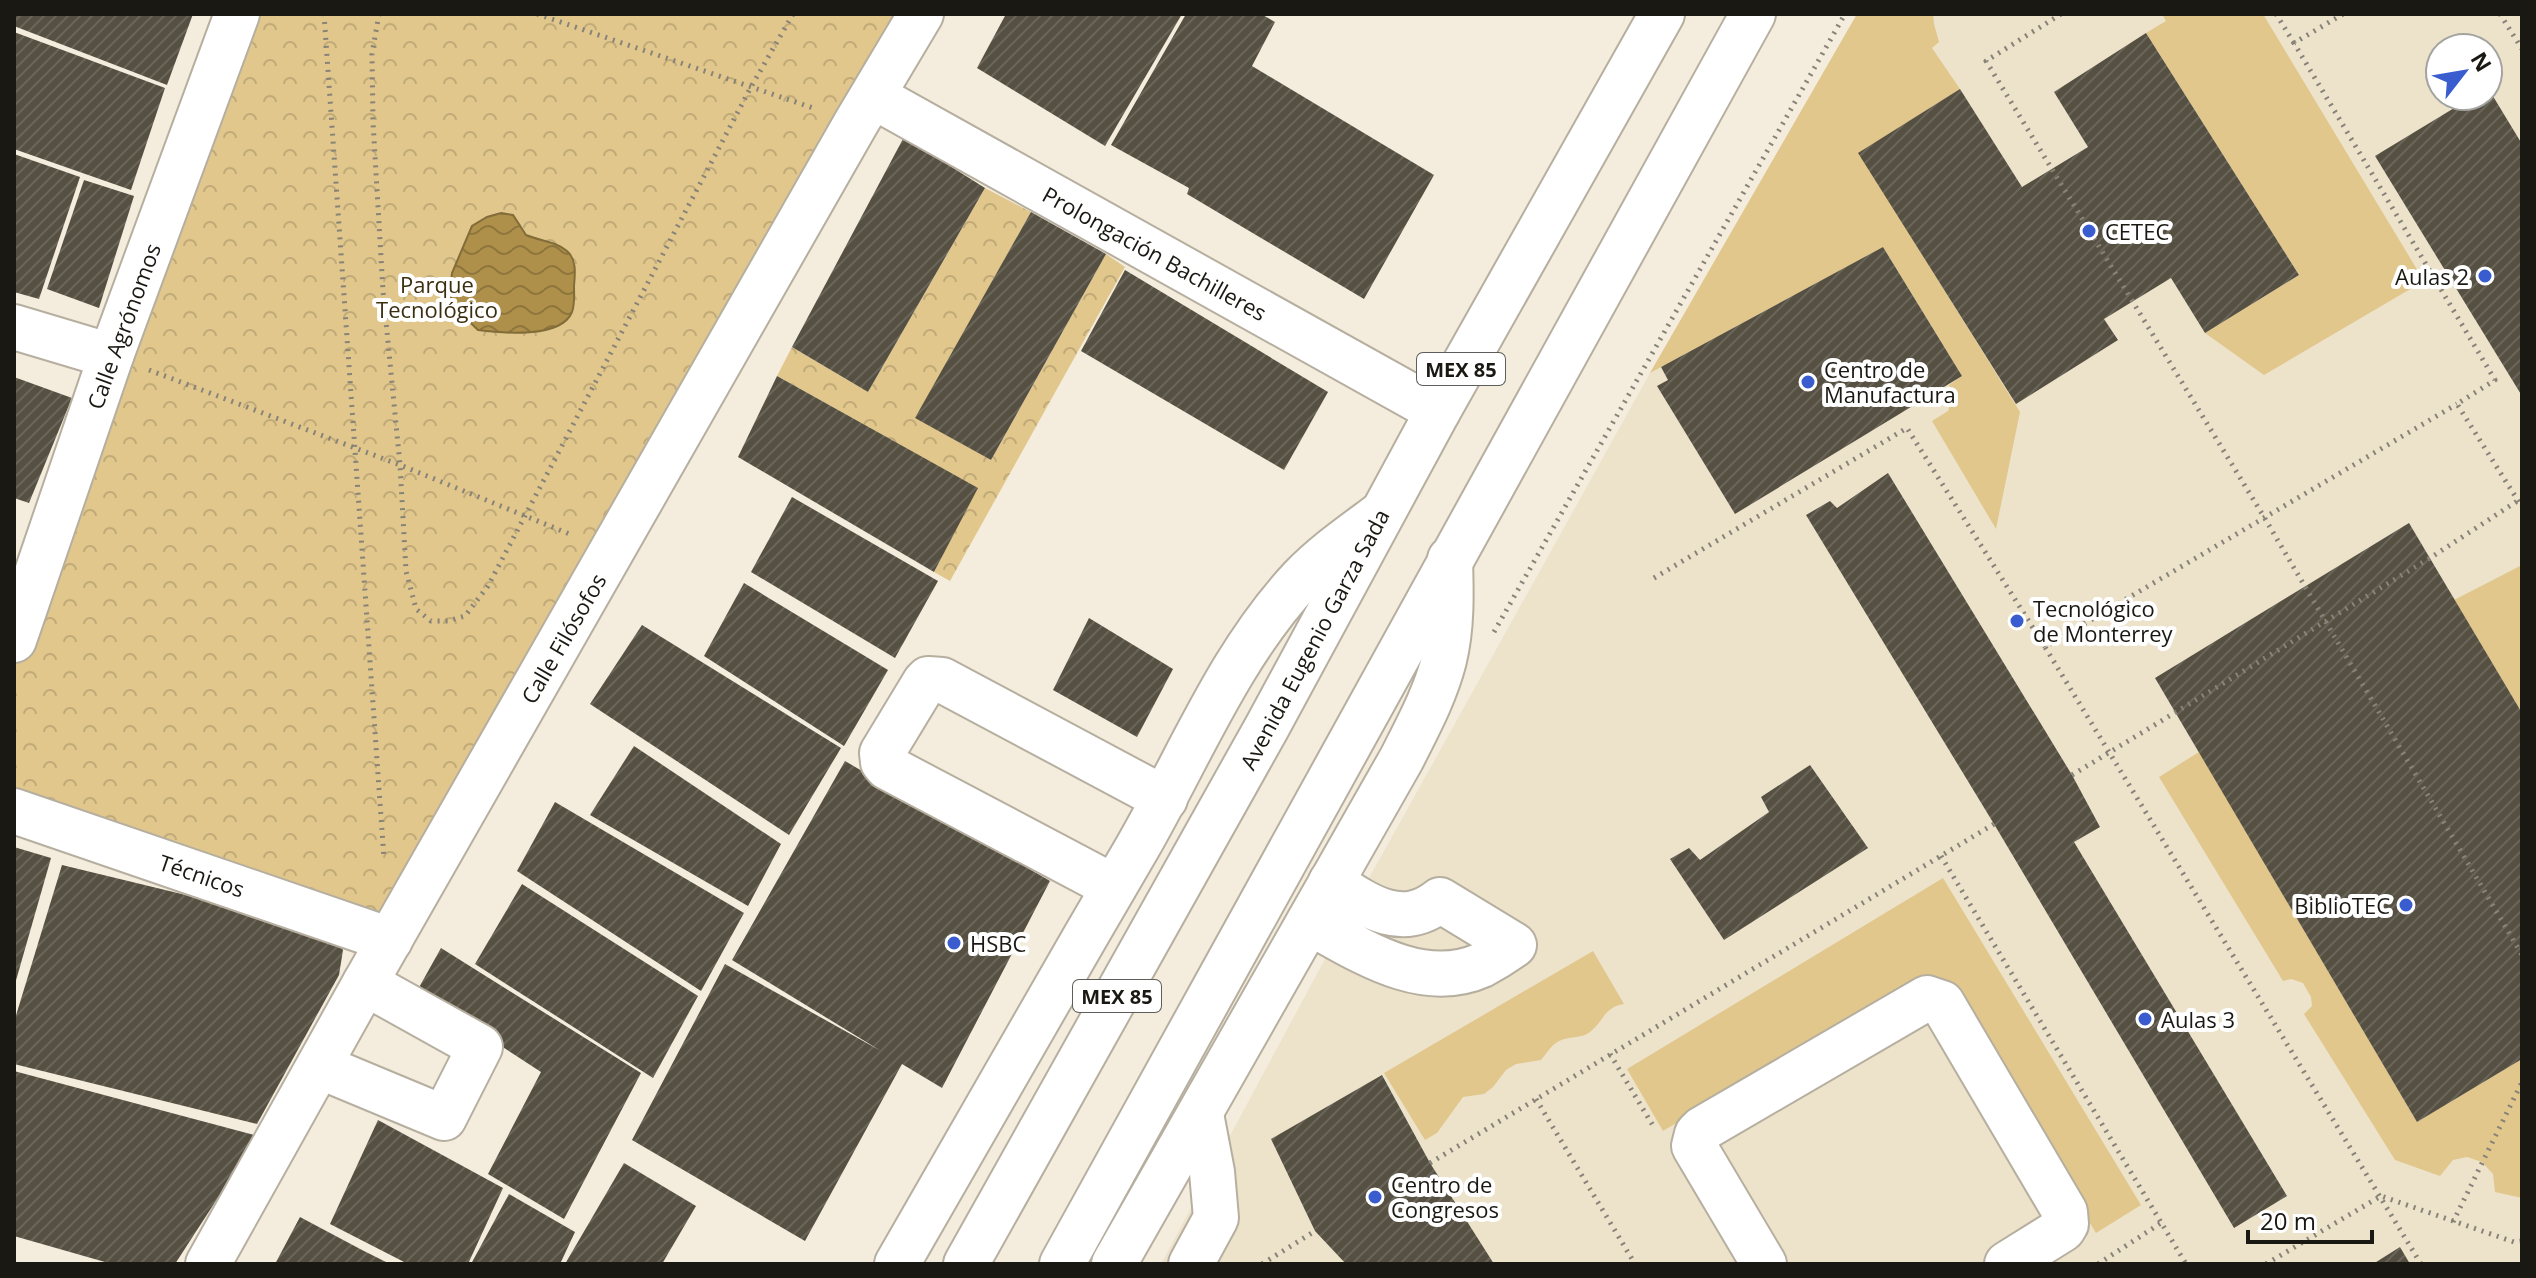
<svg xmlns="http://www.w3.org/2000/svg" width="2536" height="1278" font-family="'Open Sans',sans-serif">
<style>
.built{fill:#ede3cb;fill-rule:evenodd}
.park{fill:url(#park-crowns)}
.garden{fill:#e1c78c}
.water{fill:url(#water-waves);stroke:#826c39;stroke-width:2}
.building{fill:url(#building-hatch)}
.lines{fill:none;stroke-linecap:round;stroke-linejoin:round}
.minor-casing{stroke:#b6afa0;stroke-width:48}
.highway-casing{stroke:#b6afa0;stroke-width:48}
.path{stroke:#888378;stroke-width:5;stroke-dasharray:2 6;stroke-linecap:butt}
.minor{stroke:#fff;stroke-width:44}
.highway{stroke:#fff;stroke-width:44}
.poi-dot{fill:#395dce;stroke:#fff;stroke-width:3}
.labels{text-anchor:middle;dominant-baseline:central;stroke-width:8;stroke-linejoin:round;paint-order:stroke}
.shield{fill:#fff;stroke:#5f5d59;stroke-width:2}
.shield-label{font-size:20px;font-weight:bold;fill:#1a1812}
.poi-label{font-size:22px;fill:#1a1812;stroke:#fff;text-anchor:start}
.street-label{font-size:22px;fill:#1a1812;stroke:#fff}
.park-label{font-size:22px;fill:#3c2f10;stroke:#fff}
</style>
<defs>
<pattern id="park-crowns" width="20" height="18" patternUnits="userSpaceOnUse" patternTransform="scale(2)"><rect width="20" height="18" fill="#e1c78c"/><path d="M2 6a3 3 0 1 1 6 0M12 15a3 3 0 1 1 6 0" fill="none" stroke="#c0aa78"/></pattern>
<pattern id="water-waves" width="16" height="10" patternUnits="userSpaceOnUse" patternTransform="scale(2)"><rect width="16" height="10" fill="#ae904a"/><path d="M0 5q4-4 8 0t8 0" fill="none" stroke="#8d753c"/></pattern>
<pattern id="building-hatch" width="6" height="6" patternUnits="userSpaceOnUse" patternTransform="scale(2)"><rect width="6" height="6" fill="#565042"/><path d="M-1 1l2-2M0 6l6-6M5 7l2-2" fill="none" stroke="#6a655a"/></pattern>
</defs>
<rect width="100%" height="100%" fill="#f4ecdc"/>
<path class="built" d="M 1857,14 L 2522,14 L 2522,1264 L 1161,1264 L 1354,905 L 1650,373 ZM 2440,48 L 2488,48 L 2488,96 L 2440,96 Z"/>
<g class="park">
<path d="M 241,14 L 921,14 L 383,937 L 14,810 L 14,660 Z"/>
<path d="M 985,188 L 1031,212 L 916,418 L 991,460 L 1106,254 L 1125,267 L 950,581 L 934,572 L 977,488 L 777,376 L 792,347 L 868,392 Z"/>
</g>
<g class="garden">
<path d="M 1857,14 L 1933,14 L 1934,24 L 1939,42 L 1932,48 L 1960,89 L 1859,153 L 2020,412 L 1996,529 L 1932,421 L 1948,411 L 1953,394 L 1949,385 L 1962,376 L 1883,247 L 1650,373 Z"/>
<path d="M 2162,14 L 2263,14 L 2424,281 L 2264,375 L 2205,333 L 2299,275 L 2146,33 L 2166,21 Z"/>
<path d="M 2522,565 L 2522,713 L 2454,600 Z"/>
<path d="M 2199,752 L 2417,1122 L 2522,1059 L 2522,1198 L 2495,1192 L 2493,1174 L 2482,1162 L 2467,1157 L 2453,1160 L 2440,1176 L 2395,1160 L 2304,1014 L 2312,1006 L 2311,997 L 2303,983 L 2291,979 L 2283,981 L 2159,777 Z"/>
<path d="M 1943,878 L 2141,1205 L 2096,1233 L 1952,992 L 1912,982 L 1663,1131 L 1627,1069 Z"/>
<path d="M 1593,951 L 1624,1004 C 1604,1007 1604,1021 1590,1032 C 1581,1039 1569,1036 1559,1041 C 1551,1045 1547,1053 1541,1060 L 1516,1064 L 1506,1070 L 1493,1087 L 1484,1094 L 1463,1097 L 1437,1133 L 1425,1140 L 1384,1073 Z"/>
</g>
<path class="water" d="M 501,213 L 513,215 L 526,235 C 540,241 555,241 567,251 C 577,260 575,274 574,286 C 574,294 575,304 572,312 C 561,339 501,333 478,330 L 452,305 L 450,290 L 452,273 L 472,226 L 487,217 Z"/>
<g class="building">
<path d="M 14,14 L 193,14 L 167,85 L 14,26 Z"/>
<path d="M 1006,14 L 1182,14 L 1105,146 L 977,68 Z"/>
<path d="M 1186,14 L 1261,14 L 1275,22 L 1252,66 L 1434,175 L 1364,299 L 1187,194 L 1189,188 L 1111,145 Z"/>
<path d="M 14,32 L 165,88 L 131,190 L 14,149 Z"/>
<path d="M 2146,33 L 2299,275 L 2205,333 L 2171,278 L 2104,319 L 2118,340 L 2016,404 L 1858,153 L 1960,89 L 2022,187 L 2088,147 L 2054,92 Z"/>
<path d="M 2488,88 L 2522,144 L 2522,396 L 2375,156 L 2474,96 L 2488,96 Z"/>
<path d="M 904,137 L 985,188 L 868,392 L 792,347 Z"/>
<path d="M 14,154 L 80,177 L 39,299 L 14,292 Z"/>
<path d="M 84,180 L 134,196 L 99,308 L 47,289 Z"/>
<path d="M 1031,212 L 1106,254 L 991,460 L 915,418 Z"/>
<path d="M 1883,247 L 1962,376 L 1735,514 L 1657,386 L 1668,380 L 1661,367 Z"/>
<path d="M 1125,270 L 1328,392 L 1284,470 L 1081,351 Z"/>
<path d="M 777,376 L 978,488 L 934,572 L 738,457 Z"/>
<path d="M 14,377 L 72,398 L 29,503 L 14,498 Z"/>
<path d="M 1888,473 L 2072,775 L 2100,827 L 2074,842 L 2287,1196 L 2234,1228 L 1994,824 L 1806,515 L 1830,501 L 1837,508 Z"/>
<path d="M 792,497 L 938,581 L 895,658 L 751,572 Z"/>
<path d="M 2409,523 L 2522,713 L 2522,1059 L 2417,1122 L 2155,678 Z"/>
<path d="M 744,583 L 888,670 L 844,746 L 704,656 Z"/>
<path d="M 1089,618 L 1173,669 L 1137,737 L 1053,690 Z"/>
<path d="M 642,625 L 841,748 L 789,835 L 590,704 Z"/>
<path d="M 634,746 L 781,844 L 748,906 L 590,815 Z"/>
<path d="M 845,761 L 1050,881 L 942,1088 L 902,1064 L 805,1241 L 632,1140 L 725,964 L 881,1051 L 732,960 Z"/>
<path d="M 1810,765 L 1868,848 L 1724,940 L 1670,859 L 1689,848 L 1700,860 L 1769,812 L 1761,797 Z"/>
<path d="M 555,802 L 744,913 L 701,991 L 517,871 Z"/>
<path d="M 14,847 L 51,858 L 15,984 L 14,984 Z"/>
<path d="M 62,865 L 326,929 L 343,950 L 339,975 L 257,1124 L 14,1064 L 14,1022 Z"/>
<path d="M 522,884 L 698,996 L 653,1078 L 475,964 Z"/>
<path d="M 441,948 L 641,1073 L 564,1219 L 488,1174 L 541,1072 L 417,991 Z"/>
<path d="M 14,1071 L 258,1136 L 175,1264 L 112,1264 L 14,1236 Z"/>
<path d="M 1382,1075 L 1430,1163 L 1494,1264 L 1346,1264 L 1315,1231 L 1271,1139 Z"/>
<path d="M 378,1120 L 503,1188 L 468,1264 L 408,1264 L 330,1224 Z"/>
<path d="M 624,1163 L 696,1206 L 662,1264 L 565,1264 Z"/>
<path d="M 509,1194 L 575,1232 L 560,1264 L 471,1264 Z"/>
<path d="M 300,1217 L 362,1250 L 390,1264 L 275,1264 Z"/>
<path d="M 2400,1247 L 2410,1264 L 2373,1264 Z"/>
</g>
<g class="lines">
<g class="minor-casing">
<g id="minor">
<path d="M 873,96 L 1438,411"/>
<path d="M 14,327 L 111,356"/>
<path d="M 14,640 L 111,356 L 237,14"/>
<path d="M 14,811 L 390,940"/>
<path d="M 1114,887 L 887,767 L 883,762 L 882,753 L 925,682 L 928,679 L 942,680 L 1165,799"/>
<path d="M 1309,922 C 1360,950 1422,992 1482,965 C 1493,959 1504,952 1514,945 L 1440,900 C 1401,931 1366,905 1331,882"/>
<path d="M 319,1066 L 444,1118 L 480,1047 L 365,983"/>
<path d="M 208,1264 L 365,983 L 856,123 L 921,14"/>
<path d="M 897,1264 C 977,1125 1056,986 1137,848 C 1189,758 1229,656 1301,579 C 1325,554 1354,534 1381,514"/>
<path d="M 1114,1264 L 1402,758 C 1418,726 1435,695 1444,660 C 1452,627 1451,593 1450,559"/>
<path d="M 1191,1264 L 1216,1218 L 1212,1172 L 1201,1114"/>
<path d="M 1764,1264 L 1694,1146 L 1697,1134 L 1702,1129 L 1927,998 L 1942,1003 L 2065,1212 L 2066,1224 L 2063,1229 L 2007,1264"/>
</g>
</g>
<g class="highway-casing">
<g id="highway">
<path d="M 966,1264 L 1267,727 L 1438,411 L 1662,14"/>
<path d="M 1062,1264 L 1753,14"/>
</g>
</g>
<g class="path">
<path d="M 324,14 L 384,859"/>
<path d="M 379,14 L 372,54 L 373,122 L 383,291 L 400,465 L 406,571 L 416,609 L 431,621 L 448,621 L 465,616 L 488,586 L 751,87 L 793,14"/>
<path d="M 537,14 L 816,109"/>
<path d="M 2061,14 L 1986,61 L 2264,517 L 2522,955"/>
<path d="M 2276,14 L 2294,43"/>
<path d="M 2343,14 L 2294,43 L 2495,380 L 2457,404 L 2522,507"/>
<path d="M 2500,14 L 2522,49"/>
<path d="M 149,370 L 400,465 L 572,535"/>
<path d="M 1654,578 L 1907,428 L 2045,647"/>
<path d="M 1494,632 L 1845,14"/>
<path d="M 2072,775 L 2430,558 L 2522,498"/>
<path d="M 1941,856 L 2186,1264"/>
<path d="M 1610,1054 L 1655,1129"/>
<path d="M 1536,1099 L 1635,1264"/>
<path d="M 1430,1163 L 1994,824"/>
<path d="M 2453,1222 L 2522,1082"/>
<path d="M 1262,1264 L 1315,1231"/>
<path d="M 2098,1264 L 2161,1223"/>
<path d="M 2266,1264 L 2381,1196 L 2514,1242 L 2522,1241"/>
<path d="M 2421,1264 L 2045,647 L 2457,404"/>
</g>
<use href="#minor" class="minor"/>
<use href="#highway" class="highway"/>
</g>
<g class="poi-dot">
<circle cx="2089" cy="231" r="8"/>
<circle cx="2485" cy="276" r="8"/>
<circle cx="1808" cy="382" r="8"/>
<circle cx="2017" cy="621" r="8"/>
<circle cx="2406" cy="905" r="8"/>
<circle cx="954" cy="943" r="8"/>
<circle cx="2145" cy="1019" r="8"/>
<circle cx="1375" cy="1197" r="8"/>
</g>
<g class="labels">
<g class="shield">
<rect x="1417" y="353" width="88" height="32" rx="6"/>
<rect x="1073" y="980" width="88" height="32" rx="6"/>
</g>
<g class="shield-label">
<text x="1461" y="369">MEX 85</text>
<text x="1117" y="996">MEX 85</text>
</g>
<g class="poi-label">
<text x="2105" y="231">CETEC</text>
<text x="2469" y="276" text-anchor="end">Aulas 2</text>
<text x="1824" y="369">Centro de<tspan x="1824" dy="25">Manufactura</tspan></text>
<text x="2033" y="608">Tecnológico<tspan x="2033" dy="25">de Monterrey</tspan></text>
<text x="2390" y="905" text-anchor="end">BiblioTEC</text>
<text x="970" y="943">HSBC</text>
<text x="2161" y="1019">Aulas 3</text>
<text x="1391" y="1184">Centro de<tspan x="1391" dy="25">Congresos</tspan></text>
</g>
<g class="street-label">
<text transform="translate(1155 253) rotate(29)">Prolongación Bachilleres</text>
<text transform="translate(123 326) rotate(-70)">Calle Agrónomos</text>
<text transform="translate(563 638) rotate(-60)">Calle Filósofos</text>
<text transform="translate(1314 639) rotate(-62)">Avenida Eugenio Garza Sada</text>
<text transform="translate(202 875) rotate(19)">Técnicos</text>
</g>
<g class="park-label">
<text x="437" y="284">Parque<tspan x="437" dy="25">Tecnológico</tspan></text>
</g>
</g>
<rect width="2536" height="1278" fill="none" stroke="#1a1812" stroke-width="32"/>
<g transform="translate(2464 72) rotate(59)"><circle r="38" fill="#ffffff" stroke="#a3a3a0" stroke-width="2"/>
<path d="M0-6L14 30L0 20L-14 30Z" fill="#395dce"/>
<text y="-12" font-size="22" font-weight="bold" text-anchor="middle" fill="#1a1812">N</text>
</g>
<path d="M2248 1230v12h124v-12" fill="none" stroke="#1a1812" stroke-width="4"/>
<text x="2260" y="1230" font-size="24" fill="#1a1812" stroke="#ffffff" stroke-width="6" paint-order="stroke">20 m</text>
</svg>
